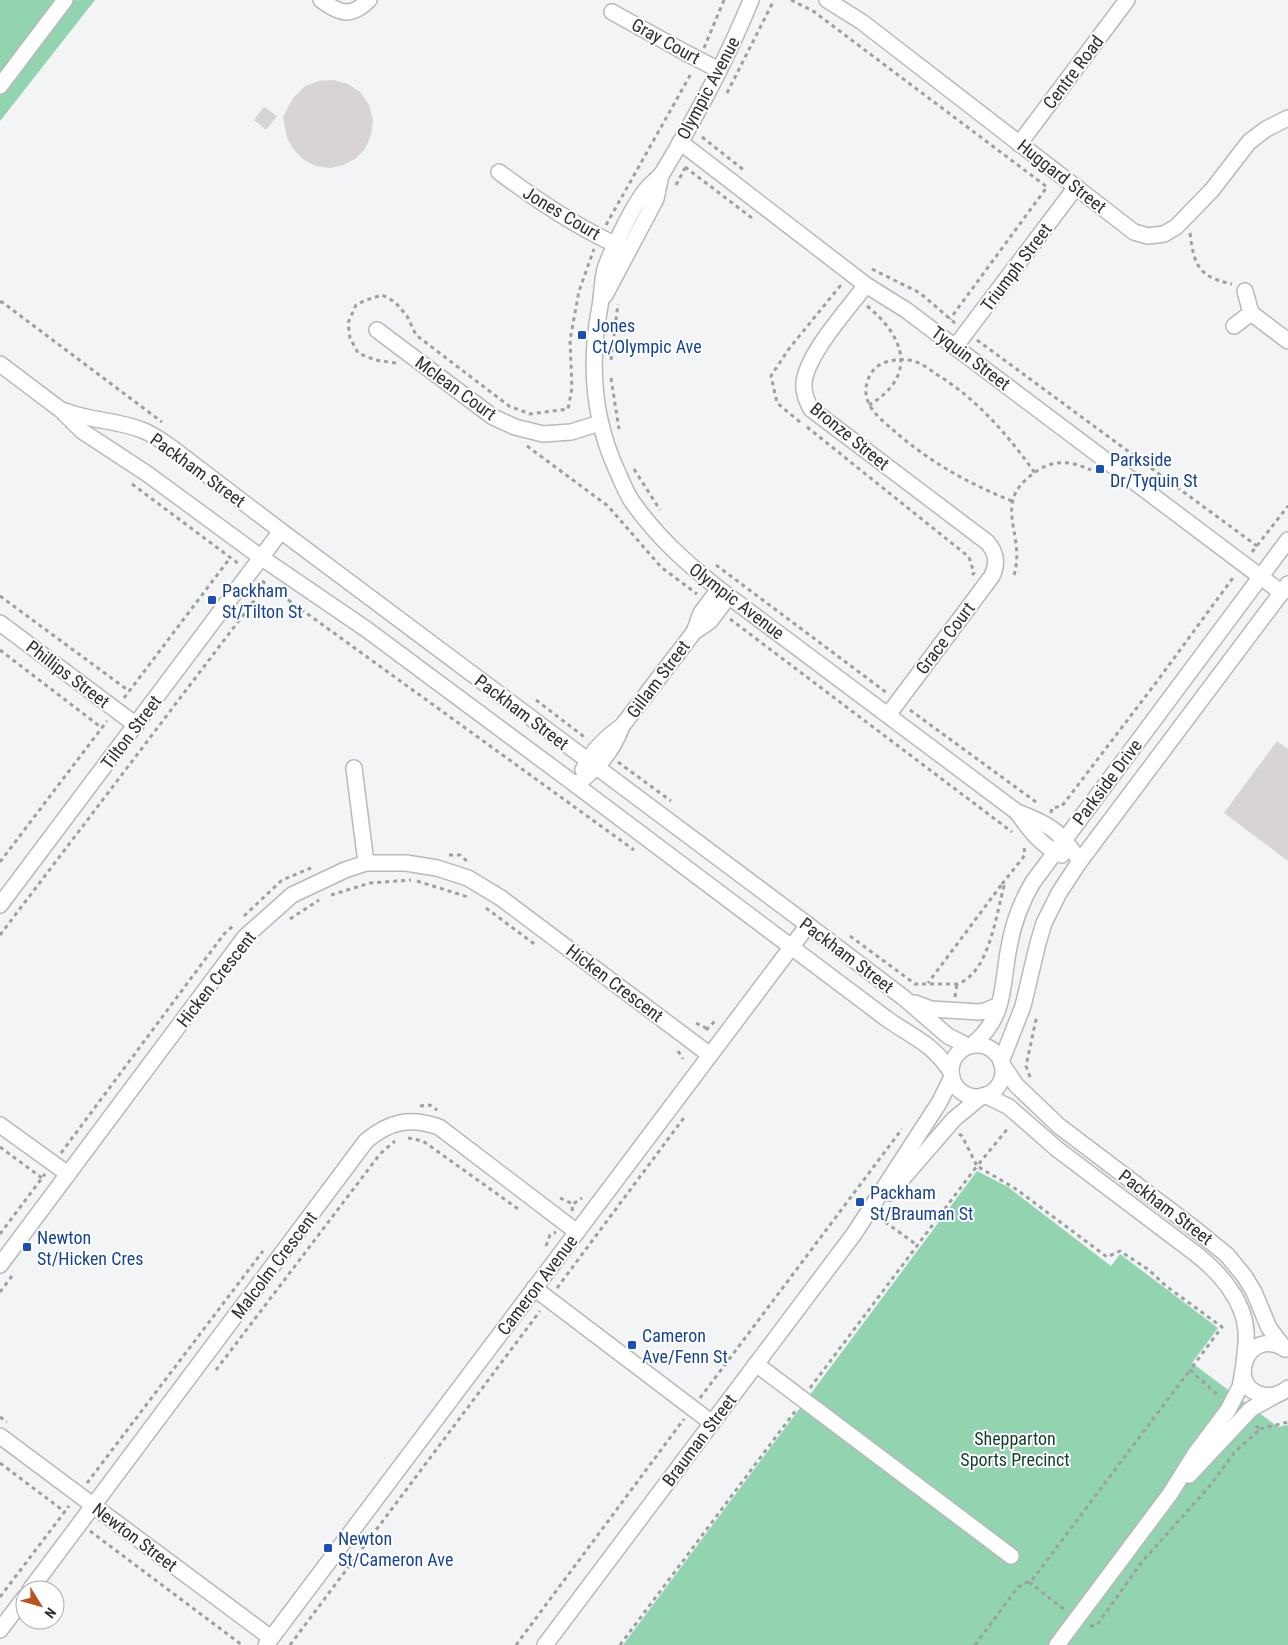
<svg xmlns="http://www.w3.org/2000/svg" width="1288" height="1645" font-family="'Roboto Condensed',sans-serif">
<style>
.green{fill:#92d3b0}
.building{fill:#d7d4d3}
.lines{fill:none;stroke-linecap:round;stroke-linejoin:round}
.minor-casing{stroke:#b7b9bb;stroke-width:18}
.path{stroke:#9e9fa1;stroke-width:3;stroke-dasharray:4 4;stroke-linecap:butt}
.minor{stroke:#fff;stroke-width:15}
.transit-dot{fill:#1a4fb4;stroke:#fff;stroke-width:2}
.labels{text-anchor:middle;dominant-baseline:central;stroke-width:4;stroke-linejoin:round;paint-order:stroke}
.street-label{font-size:18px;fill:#2f2f30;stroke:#fff}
.transit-label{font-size:18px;fill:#164399;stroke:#fff;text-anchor:start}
.park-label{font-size:18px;fill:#103e29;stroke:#fff}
</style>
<rect width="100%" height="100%" fill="#f2f4f6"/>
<g class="green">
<path d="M 0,0 L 95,0 L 0,121 Z"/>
<path d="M 977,1171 L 1008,1187 L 1111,1266 L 1120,1254 L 1218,1328 L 1192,1363 L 1278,1427 L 1288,1425 L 1288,1645 L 623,1645 Z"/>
</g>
<g class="building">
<path d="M 333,80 L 348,84 L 360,92 L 369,105 L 373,120 L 371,135 L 365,149 L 355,159 L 343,165 L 330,168 L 316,166 L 304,160 L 294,150 L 287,138 L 283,117 L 293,98 L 304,87 L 318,81 Z"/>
<path d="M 264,107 L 277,116 L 266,130 L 254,120 Z"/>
<path d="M 1277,741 L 1288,749 L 1288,861 L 1224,813 Z"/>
</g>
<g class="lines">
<g class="minor-casing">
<g id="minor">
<path d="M 321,0 C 340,14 351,18 369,0"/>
<path d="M 751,0 C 727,60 696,117 663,172 C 658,179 650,184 645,191 C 633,206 611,251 605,269 C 602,281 602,294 600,306 C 589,363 593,420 618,473 C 622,482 626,492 631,500 C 656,536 685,562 719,589 L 1017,812 C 1052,825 1059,831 1080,861"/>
<path d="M 827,0 L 862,22 L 1134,232 L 1148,236 L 1164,234 L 1176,227 L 1212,190 L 1249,142 L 1266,129 L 1288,118"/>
<path d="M 612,12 L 686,53 L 719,70"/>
<path d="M 0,86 L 65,0"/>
<path d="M 680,142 L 866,285 L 906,310 L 1282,593"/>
<path d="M 1019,144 L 1127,0"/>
<path d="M 499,172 C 539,202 582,231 628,250"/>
<path d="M 866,285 C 848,309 806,355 804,383 C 803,393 807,401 811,409 L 987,542 C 997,553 998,563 992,576 L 888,715"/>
<path d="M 605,295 L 656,199 L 661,175"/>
<path d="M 1251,313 L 1288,341"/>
<path d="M 1234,326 L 1251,313 L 1245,291"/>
<path d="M 377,330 L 493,417 L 515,427 L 543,434 L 571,432 L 600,423"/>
<path d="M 955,347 L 1076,187"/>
<path d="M 0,364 L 61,410 L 82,431 L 146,473 L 262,558 L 366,629 L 576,785 L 887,1019 C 914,1038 932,1043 951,1072"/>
<path d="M 65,411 C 90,421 117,420 142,430 C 153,434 162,441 172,448 L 281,531 L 808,925 L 904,998 L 948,1036 L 968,1046"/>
<path d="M 0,623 L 136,725"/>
<path d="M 694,632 L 701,613 L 719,589"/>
<path d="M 354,768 L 366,863"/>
<path d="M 583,770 C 591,751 605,738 622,726"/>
<path d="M 576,785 C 598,767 612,753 622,726 L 694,632 L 710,621 L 729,596"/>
<path d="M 1017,812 C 1029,829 1042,847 1062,855"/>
<path d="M 0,905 L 281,531"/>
<path d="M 915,1003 L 931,1009 L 979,1012 L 985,1011 L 999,1005"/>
<path d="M 972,1045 C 1007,1016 1001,987 1009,947 C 1013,924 1021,902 1033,882 L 1288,540"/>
<circle cx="977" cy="1071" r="26"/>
<path d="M 1001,1062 L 1023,1006 L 1038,943 L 1044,923 L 1059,893 L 1080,861 L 1288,584"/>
<path d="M 1002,1064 L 1016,1085 L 1059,1126 L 1195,1229 L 1227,1255 L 1245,1277 L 1254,1292 L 1269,1328 L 1285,1349"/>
<path d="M 985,1095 L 1009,1107 L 1057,1149 L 1196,1254 C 1219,1272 1244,1300 1246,1331 C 1247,1342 1245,1352 1244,1363"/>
<path d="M 0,1125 L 68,1174"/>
<path d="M 890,1193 L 954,1119 L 982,1096"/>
<path d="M 0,1265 L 245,937 L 292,895 L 345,870 L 366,863 L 406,863 L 437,868 L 468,878 L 501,898 L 710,1055"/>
<path d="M 534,1288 L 712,1423"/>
<path d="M 1285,1349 C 1247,1325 1225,1387 1263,1395 C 1273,1397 1281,1394 1288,1388"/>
<path d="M 756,1364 L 1011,1556"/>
<path d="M 0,1436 L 271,1638"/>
<path d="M 1189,1475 L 1251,1409 L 1278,1394"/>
<path d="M 30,1590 L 366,1141 C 390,1121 410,1117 439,1127 L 577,1232"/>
<path d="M 0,1630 L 25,1597"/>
<path d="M 266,1645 L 808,925"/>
<path d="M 545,1645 L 854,1234 L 939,1103 L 952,1077"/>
<path d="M 1057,1645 L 1170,1494 L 1195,1454 L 1228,1410 L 1240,1387 L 1243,1370"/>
</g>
</g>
<g class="path">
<path d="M 791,0 L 813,11 L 1047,187 L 950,319"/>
<path d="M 704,48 L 724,0"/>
<path d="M 727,93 L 774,0"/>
<path d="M 702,137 L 745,171"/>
<path d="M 685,167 L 752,218"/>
<path d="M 676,185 L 685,168"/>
<path d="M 606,225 L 692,72"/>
<path d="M 1190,233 C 1194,266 1199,277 1232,284"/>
<path d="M 872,269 L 920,293 L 956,324"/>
<path d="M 0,302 L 2,302 L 162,422"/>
<path d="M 867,306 C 905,337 918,376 869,405"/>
<path d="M 977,340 L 1257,546"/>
<path d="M 611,360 L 618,304"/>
<path d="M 396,363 L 375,360 L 358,353 L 350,338 L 348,323 L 356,305 L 366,300 L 382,295 L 395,302 L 407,316 L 416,335 L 509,406 L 530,414 L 568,409 L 572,388 L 570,340 L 579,291 L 594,249"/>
<path d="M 611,378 L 619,429"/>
<path d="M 800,422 L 777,403 L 771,376 L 788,350 L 840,286 L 838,284"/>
<path d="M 807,427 L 969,557 L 974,573 L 972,575"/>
<path d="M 527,446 L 608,506 L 661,567 L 697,594"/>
<path d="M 634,469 L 660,510"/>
<path d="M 132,484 L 239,564"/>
<path d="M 1012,501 C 967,483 928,461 892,429 C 884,422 874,414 869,404 C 864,394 865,382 872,372 C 876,366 883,362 891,361 C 898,359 906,359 913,361 C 922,363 929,369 936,374 C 976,398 1008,435 1035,473"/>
<path d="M 1252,552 L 1288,506"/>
<path d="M 716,565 L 887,693"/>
<path d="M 1014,575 C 1027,531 987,502 1040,469 C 1057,459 1074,462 1091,470"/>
<path d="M 262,581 L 634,850"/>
<path d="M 0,596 L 129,691"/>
<path d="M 730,619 L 1012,832"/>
<path d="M 0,650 L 102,728"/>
<path d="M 124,698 L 230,558"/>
<path d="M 536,700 L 587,739"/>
<path d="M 910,710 L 1036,802"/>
<path d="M 618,762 L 671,801"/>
<path d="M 1051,813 L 1052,808 L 1062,806 L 1158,680 L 1235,575"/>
<path d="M 449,855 L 460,855 L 468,862"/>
<path d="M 0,862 L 107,721"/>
<path d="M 417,881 L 468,897"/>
<path d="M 1002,884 L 1025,855 L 1024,847 L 1026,846"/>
<path d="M 331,895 L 370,883 L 411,880"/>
<path d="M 486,908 L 537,946"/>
<path d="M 244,916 L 282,880 L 311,868"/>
<path d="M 290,919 L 319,900"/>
<path d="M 0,935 L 266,585"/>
<path d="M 850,936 L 915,984 L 957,984 C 989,974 996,915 1004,886 L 1002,884 L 928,983"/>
<path d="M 955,997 L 957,984"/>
<path d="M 696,1023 L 706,1028"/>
<path d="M 706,1030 L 716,1020"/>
<path d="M 678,1051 L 683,1059"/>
<path d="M 1030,1077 L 1026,1066 L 1037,1015"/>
<path d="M 420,1106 L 430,1105 L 437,1110"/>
<path d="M 959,1134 L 962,1136 L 977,1166 L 1009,1127"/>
<path d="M 408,1138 L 423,1141 L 521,1211"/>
<path d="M 0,1147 L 42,1178"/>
<path d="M 61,1153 L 224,934 L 234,925"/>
<path d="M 560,1198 L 573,1204"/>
<path d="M 572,1211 L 573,1204 L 582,1198"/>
<path d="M 885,1222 L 917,1245"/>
<path d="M 0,1234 L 45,1174"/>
<path d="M 546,1246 L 550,1235 L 556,1232"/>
<path d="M 557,1288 L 686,1115"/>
<path d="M 0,1292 L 12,1276"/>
<path d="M 216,1370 L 380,1154 L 395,1141"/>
<path d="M 810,1388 L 977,1166 L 1016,1189 L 1107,1257 L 1120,1251 L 1149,1270 L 1166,1286 L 1222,1327 L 1190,1370 L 1220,1397"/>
<path d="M 700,1398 L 902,1129"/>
<path d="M 0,1417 L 7,1422"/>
<path d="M 1260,1429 L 1288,1422"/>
<path d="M 0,1463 L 65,1512"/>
<path d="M 87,1483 L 263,1251"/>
<path d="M 90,1531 L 242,1645"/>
<path d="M 1029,1582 L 1065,1610"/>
<path d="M 0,1597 L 69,1506"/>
<path d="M 1090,1626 L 1097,1625 L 1141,1563 L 1209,1487 L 1234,1453 L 1260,1429 L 1254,1424"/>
<path d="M 290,1645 L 540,1311"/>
<path d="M 516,1645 L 684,1419"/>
<path d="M 620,1645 L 796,1410"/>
<path d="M 975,1645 L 1018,1587 L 1033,1579 L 1190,1370"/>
</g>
<use href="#minor" class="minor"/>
</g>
<g class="transit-dot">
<rect x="577" y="330" width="10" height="10" rx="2.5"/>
<rect x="1095" y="464" width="10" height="10" rx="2.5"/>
<rect x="207" y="595" width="10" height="10" rx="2.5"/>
<rect x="855" y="1197" width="10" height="10" rx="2.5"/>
<rect x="22" y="1242" width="10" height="10" rx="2.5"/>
<rect x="627" y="1340" width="10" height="10" rx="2.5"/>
<rect x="323" y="1543" width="10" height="10" rx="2.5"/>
</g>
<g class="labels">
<g class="street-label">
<text transform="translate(666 41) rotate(29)">Gray Court</text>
<text transform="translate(1073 72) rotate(-53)">Centre Road</text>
<text transform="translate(708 88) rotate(-62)">Olympic Avenue</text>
<text transform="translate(1062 176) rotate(38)">Huggard Street</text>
<text transform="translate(562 213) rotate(31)">Jones Court</text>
<text transform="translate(1016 267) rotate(-53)">Triumph Street</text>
<text transform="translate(971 358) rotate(37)">Tyquin Street</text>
<text transform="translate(456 388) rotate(36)">Mclean Court</text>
<text transform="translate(850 436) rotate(39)">Bronze Street</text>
<text transform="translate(198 470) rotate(36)">Packham Street</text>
<text transform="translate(737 601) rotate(37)">Olympic Avenue</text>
<text transform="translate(945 638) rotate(-53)">Grace Court</text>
<text transform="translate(68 674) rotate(37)">Phillips Street</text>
<text transform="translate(658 679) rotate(-53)">Gillam Street</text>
<text transform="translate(522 712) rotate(37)">Packham Street</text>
<text transform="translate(131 732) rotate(-53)">Tilton Street</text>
<text transform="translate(1107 782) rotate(-53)">Parkside Drive</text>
<text transform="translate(847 955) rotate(37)">Packham Street</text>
<text transform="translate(216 979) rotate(-52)">Hicken Crescent</text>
<text transform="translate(615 983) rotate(37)">Hicken Crescent</text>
<text transform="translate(1166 1207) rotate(37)">Packham Street</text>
<text transform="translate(274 1265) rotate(-53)">Malcolm Crescent</text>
<text transform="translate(537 1285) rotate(-53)">Cameron Avenue</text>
<text transform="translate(699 1440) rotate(-53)">Brauman Street</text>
<text transform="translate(135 1537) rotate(37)">Newton Street</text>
</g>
<g class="transit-label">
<text x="592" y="325">Jones<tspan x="592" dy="21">Ct/Olympic Ave</tspan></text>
<text x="1110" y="459">Parkside<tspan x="1110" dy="21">Dr/Tyquin St</tspan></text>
<text x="222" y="590">Packham<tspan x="222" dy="21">St/Tilton St</tspan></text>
<text x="870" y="1192">Packham<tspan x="870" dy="21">St/Brauman St</tspan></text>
<text x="37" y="1237">Newton<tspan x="37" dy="21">St/Hicken Cres</tspan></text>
<text x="642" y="1335">Cameron<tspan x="642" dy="21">Ave/Fenn St</tspan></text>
<text x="338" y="1538">Newton<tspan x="338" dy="21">St/Cameron Ave</tspan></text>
</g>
<g class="park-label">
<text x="1015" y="1438">Shepparton<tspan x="1015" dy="21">Sports Precinct</tspan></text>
</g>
</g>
<g transform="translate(40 1605) rotate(127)"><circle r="24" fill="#ffffff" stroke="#acacac"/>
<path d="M0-4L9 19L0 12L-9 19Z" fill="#b95520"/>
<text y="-8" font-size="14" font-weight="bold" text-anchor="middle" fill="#2f2f30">N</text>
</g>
</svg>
